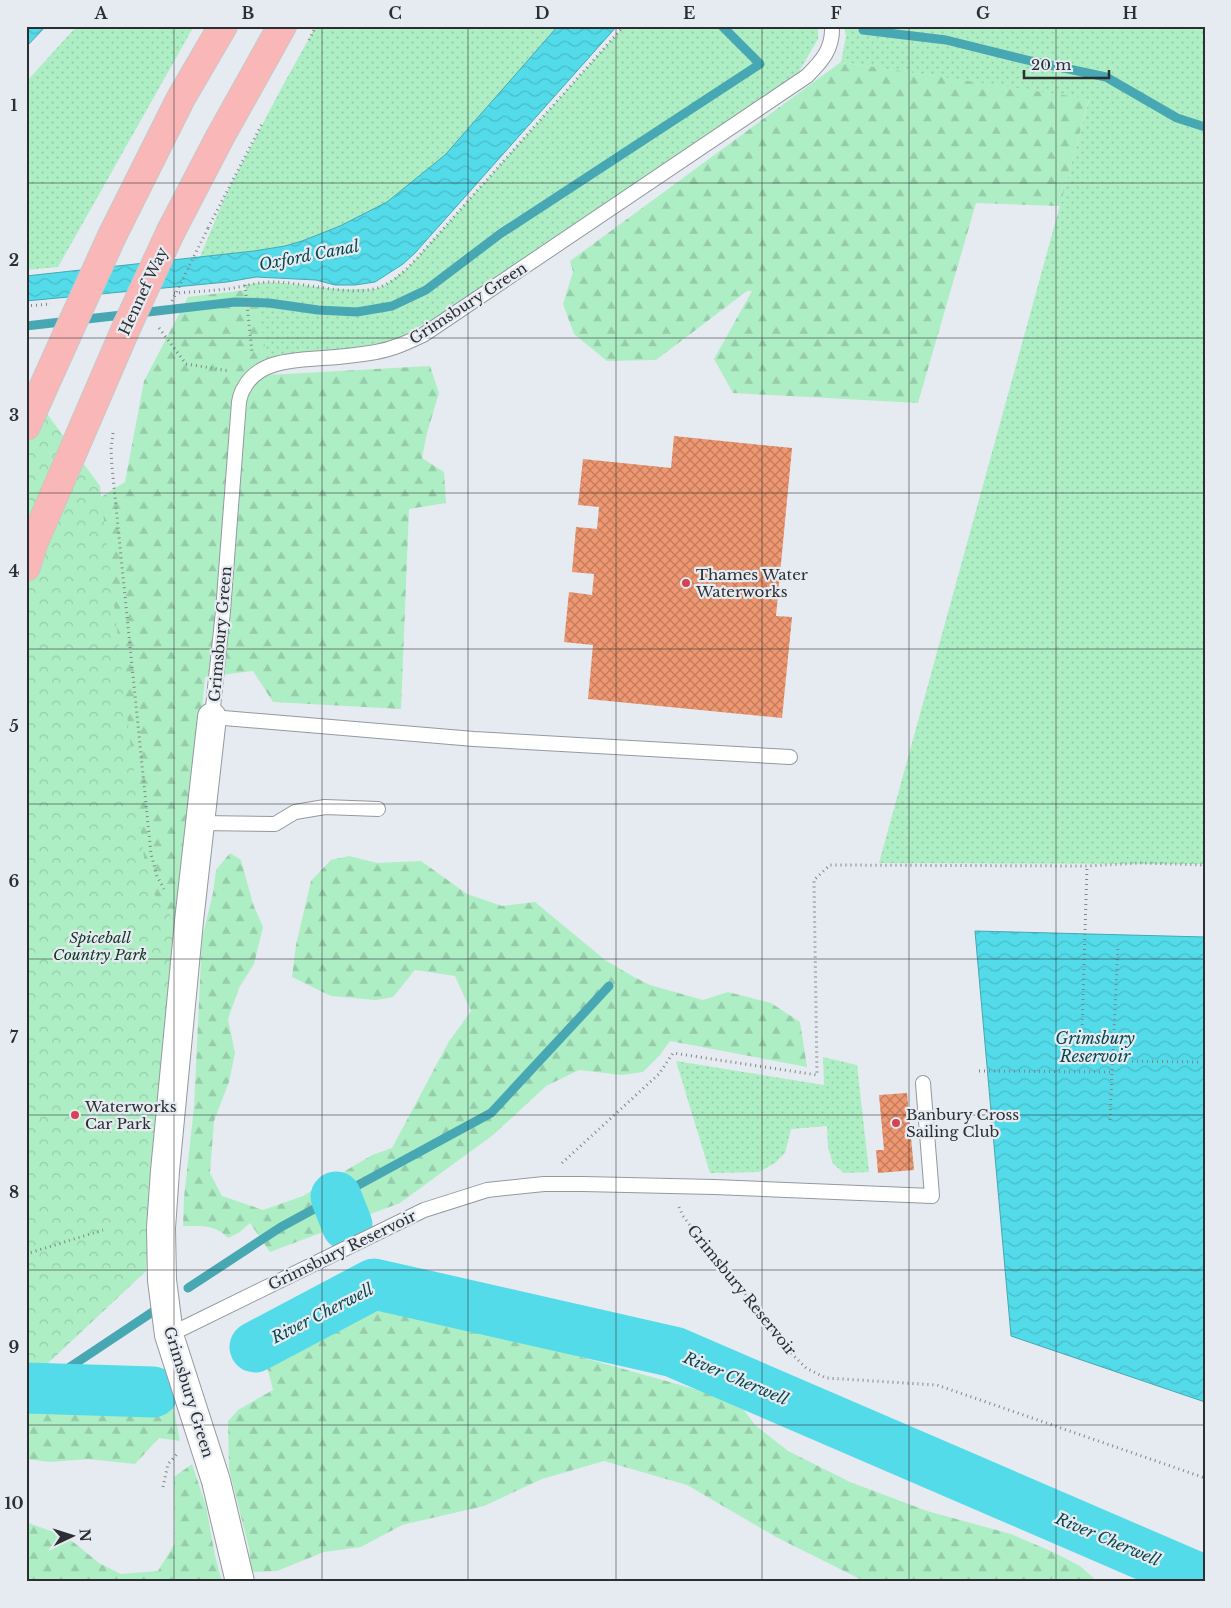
<svg xmlns="http://www.w3.org/2000/svg" width="1231" height="1608" font-family="'Libre Baskerville',serif">
<style>
.grass{fill:url(#grass-dots)}
.forest{fill:url(#forest-firs)}
.park{fill:url(#park-crowns)}
.water{fill:url(#water-waves);stroke:#47a7b2}
.lines{fill:none;stroke-linecap:round;stroke-linejoin:round}
.stream{stroke:#47a7b2;stroke-width:9}
.river{stroke:#53dbea;stroke-width:51}
.building{fill:url(#building-cross-hatch)}
.service-casing{stroke:#94999f;stroke-width:16}
.minor-casing{stroke:#94999f;stroke-width:30}
.trunk-casing{stroke:#c8c9c9;stroke-width:30}
.path{stroke:#82868a;stroke-width:3;stroke-dasharray:1 4;stroke-linecap:butt}
.service{stroke:#fff;stroke-width:14}
.minor{stroke:#fff;stroke-width:28}
.trunk{stroke:#fab7b7;stroke-width:28}
.trunk-bridge-casing{stroke:#c8c9c9;stroke-width:30;stroke-linecap:butt}
.path-bridge{stroke:#82868a;stroke-width:3;stroke-dasharray:1 4;stroke-linecap:butt}
.trunk-bridge{stroke:#fab7b7;stroke-width:28}
.grid{fill:none;stroke:#2c2e31;stroke-width:1;stroke-opacity:0.55}
.poi-dot{fill:#d34354;stroke:#e5ebf1;stroke-width:2}
.labels{text-anchor:middle;dominant-baseline:central;stroke-width:4.5;stroke-linejoin:round;paint-order:stroke}
.street-label{font-size:15px;fill:#2c2e31;stroke:#e5ebf1}
.poi-label{font-size:15px;fill:#2c2e31;stroke:#e5ebf1;text-anchor:start}
.park-label{font-size:15px;font-style:italic;fill:#113823;stroke:#e5ebf1}
.water-label{font-size:16px;font-style:italic;fill:#08474e;stroke:#e5ebf1}
.neatline{fill:none;stroke:#2c2e31;stroke-width:2}
.grid-label{font-size:16px;text-anchor:middle;font-weight:bold;fill:#2c2e31}
</style>
<defs>
<pattern id="grass-dots" width="8" height="8" patternUnits="userSpaceOnUse" patternTransform="scale(1.25)"><rect width="8" height="8" fill="#aeeec5"/><path d="M2 2h.1M6 6h.1" fill="none" stroke="#96ccaa" stroke-width="1.8" stroke-linecap="round"/></pattern>
<pattern id="forest-firs" width="22" height="20" patternUnits="userSpaceOnUse" patternTransform="scale(1.25)"><rect width="22" height="20" fill="#aeeec5"/><path d="M5 1l3.5 6h-7zM16 11l3.5 6h-7z" fill="#96ccaa"/></pattern>
<pattern id="park-crowns" width="20" height="18" patternUnits="userSpaceOnUse" patternTransform="scale(1.25)"><rect width="20" height="18" fill="#aeeec5"/><path d="M2 6a3 3 0 1 1 6 0M12 15a3 3 0 1 1 6 0" fill="none" stroke="#96ccaa"/></pattern>
<pattern id="water-waves" width="16" height="10" patternUnits="userSpaceOnUse" patternTransform="scale(1.25)"><rect width="16" height="10" fill="#53dbea"/><path d="M0 5q4-4 8 0t8 0" fill="none" stroke="#48bcc9"/></pattern>
<pattern id="building-cross-hatch" width="8" height="8" patternUnits="userSpaceOnUse" patternTransform="scale(1.25)"><rect width="8" height="8" fill="#ee9771"/><path d="M0 0l8 8M0 8l8-8" fill="none" stroke="#c17c5d"/></pattern>
</defs>
<rect width="100%" height="100%" fill="#e5ebf1"/>
<g class="grass">
<path d="M 77,26 L 194,26 L 58,267 L 26,270 L 26,82 Z"/>
<path d="M 316,26 L 558,26 L 445,155 L 387,202 L 340,226 L 302,241 L 285,246 L 254,251 L 200,257 L 226,194 L 282,87 Z"/>
<path d="M 624,26 L 818,26 L 818,39 L 798,73 L 758,104 L 434,318 L 394,341 L 259,364 L 245,285 C 283,277 321,292 360,289 C 365,289 370,290 375,289 C 387,286 398,275 408,268 Z"/>
<path d="M 844,26 L 1205,26 L 1205,864 L 879,863 L 1089,100 L 841,62 L 846,36 Z"/>
<path d="M 823,1057 L 857,1065 L 869,1172 L 844,1173 L 833,1164 L 828,1147 L 827,1126 L 791,1129 L 785,1153 L 775,1163 L 759,1172 L 710,1173 L 676,1061 L 824,1085 Z"/>
</g>
<g class="forest">
<path d="M 841,62 L 1089,99 L 1060,206 L 976,203 L 918,403 L 733,393 L 714,359 L 752,291 L 747,291 L 656,360 L 607,361 L 574,334 L 563,304 L 573,272 L 570,261 Z"/>
<path d="M 254,289 L 266,352 L 267,375 L 430,366 L 439,393 L 427,433 L 422,458 L 444,472 L 446,503 L 409,509 L 401,709 L 273,702 L 253,671 L 205,677 L 173,1019 L 26,669 L 82,509 L 125,482 L 144,381 L 188,297 Z"/>
<path d="M 230,853 L 241,860 L 253,904 L 263,927 L 254,964 L 239,988 L 228,1019 L 235,1053 L 229,1082 L 214,1121 L 210,1173 L 222,1196 L 263,1210 L 303,1196 L 372,1155 L 392,1148 L 448,1043 L 471,1011 L 455,976 L 415,970 L 393,997 L 376,1000 L 331,996 L 292,977 L 296,945 L 311,881 L 331,860 L 349,856 L 377,863 L 421,861 L 467,894 L 502,906 L 535,902 L 605,960 L 634,977 L 650,985 L 703,1000 L 728,992 L 771,1003 L 800,1022 L 807,1067 L 670,1041 L 660,1055 L 643,1072 L 622,1075 L 579,1070 L 546,1086 L 493,1135 L 400,1203 L 270,1252 L 250,1223 L 240,1232 L 228,1238 C 215,1224 201,1226 183,1226 L 184,1198 L 194,1107 L 202,938 L 213,893 L 216,870 Z"/>
<path d="M 371,1300 L 496,1333 L 737,1401 L 755,1425 L 788,1451 L 850,1482 L 927,1511 L 1011,1534 L 1053,1552 L 1080,1566 L 1098,1582 L 866,1582 L 776,1537 L 687,1485 L 604,1461 L 542,1479 L 484,1506 L 402,1525 L 361,1547 L 324,1552 L 277,1571 L 251,1572 L 249,1548 L 229,1469 L 228,1421 L 238,1410 L 273,1390 L 266,1362 Z"/>
<path d="M 26,1397 L 128,1403 L 162,1398 L 173,1405 L 180,1441 L 159,1438 L 135,1464 L 88,1459 L 50,1462 L 26,1459 Z"/>
<path d="M 192,1464 L 206,1506 L 215,1556 L 222,1582 L 26,1582 L 26,1522 L 67,1537 L 99,1563 L 121,1574 L 158,1571 L 175,1543 L 174,1477 Z"/>
</g>
<path class="park" d="M 26,385 L 100,486 L 144,858 L 154,894 L 177,924 L 149,1217 L 146,1271 L 44,1367 L 26,1366 Z"/>
<g class="water">
<path d="M 26,26 L 46,26 L 26,47 Z"/>
<path d="M 558,26 L 617,26 L 415,253 L 403,264 L 375,282 L 355,285 L 335,285 L 316,280 L 256,277 L 227,282 L 26,301 L 26,276 L 254,251 L 285,246 L 302,241 L 340,226 L 387,202 L 445,155 Z"/>
<path d="M 975,931 L 1205,937 L 1205,1402 L 1011,1336 Z"/>
</g>
<g class="lines">
<g class="stream">
<path d="M 863,30 L 946,40 L 1031,61 L 1106,77 L 1177,118 L 1205,127"/>
<path d="M 26,326 L 235,302 L 269,303 L 318,310 L 357,312 L 392,306 L 426,290 L 500,234 L 760,64 L 722,26"/>
<path d="M 188,1288 L 281,1227 L 491,1113 L 609,986"/>
<path d="M 37,1389 L 154,1311"/>
</g>
<g class="river">
<path d="M 336,1197 L 347,1225"/>
<path d="M 255,1347 L 374,1284 L 674,1352 L 1205,1581"/>
<path d="M 26,1388 L 153,1392"/>
</g>
</g>
<g class="building">
<path d="M 674,436 L 792,448 L 776,616 L 792,617 L 782,718 L 588,699 L 593,645 L 564,642 L 569,592 L 592,595 L 594,574 L 572,572 L 576,527 L 597,529 L 599,507 L 578,505 L 583,459 L 671,468 Z"/>
<path d="M 907,1093 L 914,1170 L 878,1173 L 876,1150 L 884,1150 L 879,1095 Z"/>
</g>
<g class="lines">
<g class="service-casing">
<g id="service">
<path d="M 790,757 L 474,739 L 212,717 L 223,611 L 239,402 C 240,397 241,392 244,388 C 258,360 296,360 323,358 C 341,357 358,355 376,352 C 393,349 408,342 423,335 L 807,76 C 822,61 833,49 832,26"/>
<path d="M 200,823 L 275,824 L 295,812 L 325,807 L 378,809"/>
<path d="M 169,1335 L 424,1210 L 487,1190 L 544,1184 L 583,1184 L 714,1187 L 932,1196 L 923,1083"/>
</g>
</g>
<g class="minor-casing">
<path id="minor" d="M 212,717 L 189,921 L 165,1171 L 161,1228 L 162,1280 L 169,1335 L 216,1481 L 240,1582"/>
</g>
<g class="trunk-casing">
<g id="trunk">
<path d="M 171,231 L 220,137 L 282,26"/>
<path d="M 112,236 L 181,98 L 223,26"/>
<path d="M 26,426 L 66,337"/>
<path d="M 26,567 L 33,544 L 127,326"/>
</g>
</g>
<g class="path">
<path d="M 309,40 L 316,26"/>
<path d="M 208,228 L 263,122"/>
<path d="M 245,285 L 252,352"/>
<path d="M 174,293 C 192,292 209,291 227,289 C 243,287 259,281 276,282 C 308,283 342,295 374,289 C 392,285 408,268 420,255 L 624,26"/>
<path d="M 26,306 L 51,304"/>
<path d="M 159,328 L 186,364 L 230,371"/>
<path d="M 113,433 L 111,449 L 112,467 L 151,854 L 157,876 L 164,889"/>
<path d="M 1082,1030 L 1087,866"/>
<path d="M 1112,1061 L 1202,1062"/>
<path d="M 979,1071 L 1112,1072 L 1118,946"/>
<path d="M 1110,1120 L 1112,1072"/>
<path d="M 562,1163 L 659,1074 L 673,1053 L 817,1075 L 814,880 L 830,865 L 1087,866 L 1142,863 L 1205,865"/>
<path d="M 679,1207 L 683,1216 L 722,1268 L 739,1284 L 760,1317 L 793,1355 L 806,1368 L 826,1378 L 937,1385 L 1205,1478"/>
<path d="M 26,1254 L 103,1230"/>
<path d="M 163,1487 L 168,1464 L 177,1454"/>
</g>
<use href="#service" class="service"/>
<use href="#minor" class="minor"/>
<use href="#trunk" class="trunk"/>
<g class="trunk-bridge-casing">
<g id="trunk-bridge">
<path d="M 127,326 L 171,231"/>
<path d="M 66,337 L 112,236"/>
</g>
</g>
<path class="path-bridge" d="M 172,301 L 208,228"/>
<use href="#trunk-bridge" class="trunk-bridge"/>
</g>
<path class="grid" d="M 174,26 L 174,1582M 322,26 L 322,1582M 468,26 L 468,1582M 616,26 L 616,1582M 762,26 L 762,1582M 909,26 L 909,1582M 1056,26 L 1056,1582M 26,183 L 1205,183M 26,338 L 1205,338M 26,493 L 1205,493M 26,649 L 1205,649M 26,804 L 1205,804M 26,959 L 1205,959M 26,1115 L 1205,1115M 26,1270 L 1205,1270M 26,1425 L 1205,1425"/>
<g class="poi-dot">
<circle cx="686" cy="583" r="5"/>
<circle cx="75" cy="1115" r="5"/>
<circle cx="896" cy="1123" r="5"/>
</g>
<g class="labels">
<g class="street-label">
<text transform="translate(143 291) rotate(-65)">Hennef Way</text>
<text transform="translate(468 303) rotate(-33)">Grimsbury Green</text>
<text transform="translate(220 634) rotate(-85)">Grimsbury Green</text>
<text transform="translate(342 1250) rotate(-26)">Grimsbury Reservoir</text>
<text transform="translate(742 1290) rotate(51)">Grimsbury Reservoir</text>
<text transform="translate(189 1392) rotate(73)">Grimsbury Green</text>
</g>
<g class="poi-label">
<text x="696" y="574">Thames Water<tspan x="696" dy="17">Waterworks</tspan></text>
<text x="85" y="1106">Waterworks<tspan x="85" dy="17">Car Park</tspan></text>
<text x="906" y="1114">Banbury Cross<tspan x="906" dy="17">Sailing Club</tspan></text>
</g>
<g class="park-label">
<text x="100" y="937">Spiceball<tspan x="100" dy="17">Country Park</tspan></text>
</g>
<g class="water-label">
<text transform="translate(309 255) rotate(-11)">Oxford Canal</text>
<text x="1095" y="1038">Grimsbury<tspan x="1095" dy="18">Reservoir</tspan></text>
<text transform="translate(322 1313) rotate(-27)">River Cherwell</text>
<text transform="translate(736 1378) rotate(23)">River Cherwell</text>
<text transform="translate(1108 1539) rotate(23)">River Cherwell</text>
</g>
</g>
<rect width="1231" height="1608" fill="none" stroke="#e5ebf1" stroke-width="55"/>
<g transform="translate(72 1536) rotate(86)" stroke="#e5ebf1" stroke-width="4" paint-order="stroke">
<path d="M0-4L9 19L0 12L-9 19Z" fill="#2c2e31"/>
<text y="-8" font-size="14" font-weight="bold" text-anchor="middle" fill="#2c2e31">N</text>
</g>
<path d="M1024 70v8h85v-8" fill="none" stroke="#2c2e31" stroke-width="2.5"/>
<text x="1031" y="70" font-size="15" fill="#2c2e31" stroke="#e5ebf1" stroke-width="4" paint-order="stroke">20 m</text>
<rect x="28" y="28" width="1176" height="1552" class="neatline"/>
<g class="grid-label">
<text x="101" y="19">A</text>
<text x="248" y="19">B</text>
<text x="395" y="19">C</text>
<text x="542" y="19">D</text>
<text x="689" y="19">E</text>
<text x="836" y="19">F</text>
<text x="983" y="19">G</text>
<text x="1130" y="19">H</text>
<text x="14" y="111">1</text>
<text x="14" y="266">2</text>
<text x="14" y="421">3</text>
<text x="14" y="577">4</text>
<text x="14" y="732">5</text>
<text x="14" y="887">6</text>
<text x="14" y="1043">7</text>
<text x="14" y="1198">8</text>
<text x="14" y="1353">9</text>
<text x="14" y="1509">10</text>
</g>
</svg>
